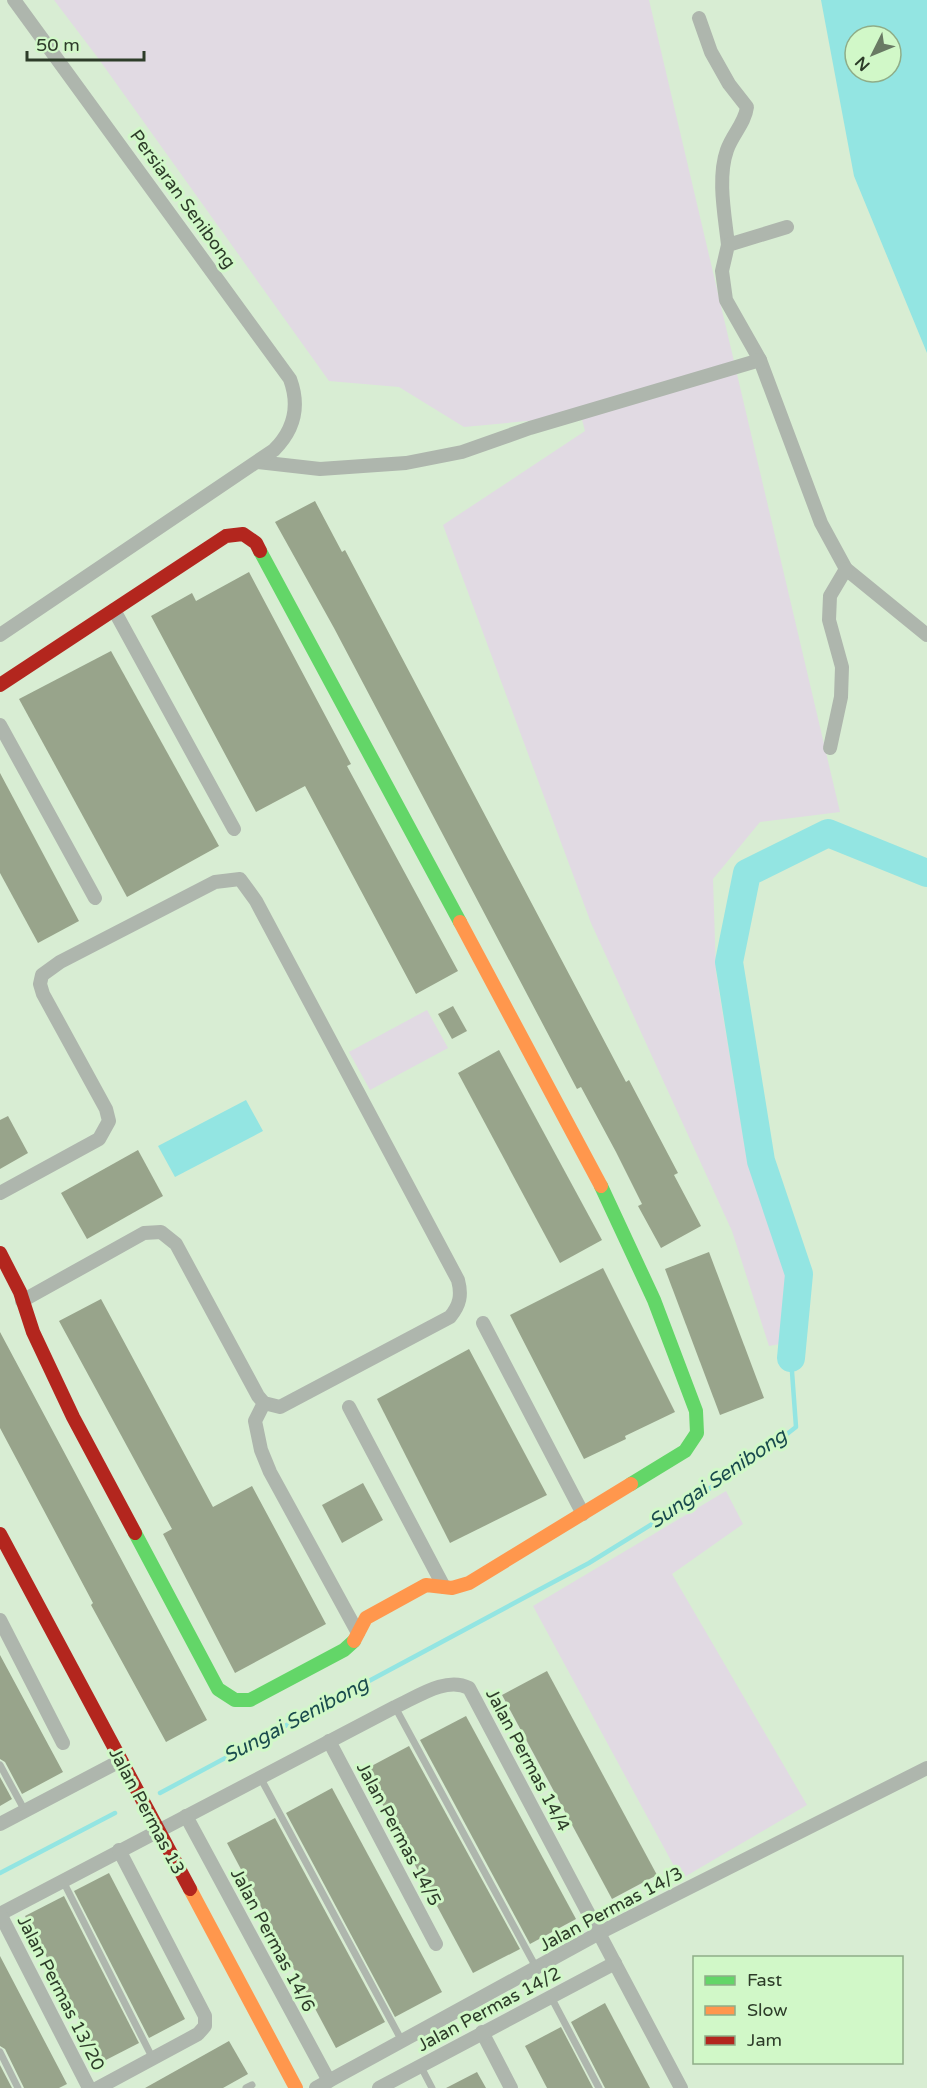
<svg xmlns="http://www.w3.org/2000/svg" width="927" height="2088" font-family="'Varela Round',sans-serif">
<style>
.green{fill:#e1dae3}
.water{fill:#93e5e2;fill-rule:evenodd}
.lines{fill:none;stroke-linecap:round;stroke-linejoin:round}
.stream{stroke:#93e5e2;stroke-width:4.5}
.river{stroke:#93e5e2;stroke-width:28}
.building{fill:#98a48b}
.lane{stroke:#aeb6ad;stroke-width:7}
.street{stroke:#aeb6ad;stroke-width:14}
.fast{stroke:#63d668;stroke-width:14}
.slow{stroke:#ff974d;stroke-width:14}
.jam{stroke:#b3261e;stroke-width:14}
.labels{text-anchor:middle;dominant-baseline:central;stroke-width:6;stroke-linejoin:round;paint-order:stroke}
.street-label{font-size:18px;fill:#2d3c29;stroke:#d1f8c8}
.water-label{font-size:20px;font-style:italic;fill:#194b4d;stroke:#d1f8c8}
</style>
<rect width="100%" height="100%" fill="#d8edd3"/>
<g class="green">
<path d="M 54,0 L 649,0 L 840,812 L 760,822 L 713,879 L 716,973 L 747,1160 L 789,1277 L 786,1343 L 769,1346 L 732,1231 L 591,923 L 443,525 L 585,431 L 581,416 L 464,427 L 399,387 L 329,381 L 98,58 Z"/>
<path d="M 427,1010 L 448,1048 L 370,1090 L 349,1052 Z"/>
<path d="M 726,1491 L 743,1524 L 672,1574 L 807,1805 L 681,1879 L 533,1606 Z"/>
</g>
<g class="water">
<path d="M 821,0 L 927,0 L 927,353 L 854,176 ZM 855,36 L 891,36 L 891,72 L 855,72 Z"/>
<path d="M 246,1100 L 263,1131 L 175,1177 L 158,1146 Z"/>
</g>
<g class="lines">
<g class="stream">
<path d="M 160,1793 L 589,1563 L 746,1466 L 796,1427 L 791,1358"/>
<path d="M 0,1873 L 115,1813"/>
</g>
<path class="river" d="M 791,1358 L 799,1274 L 761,1161 L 729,962 L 747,873 L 828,833 L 927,873"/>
</g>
<g class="building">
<path d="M 315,501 L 342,552 L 345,550 L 626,1082 L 629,1080 L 678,1173 L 674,1175 L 701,1226 L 661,1248 L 638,1206 L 642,1204 L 616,1152 L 581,1087 L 577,1089 L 334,628 L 275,522 Z"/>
<path d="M 249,572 L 351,764 L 347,766 L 458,971 L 416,994 L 305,786 L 256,812 L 151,616 L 192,593 L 196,601 Z"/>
<path d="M 111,651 L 219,846 L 127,897 L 19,699 Z"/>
<path d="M 0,773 L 79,921 L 38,943 L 0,873 Z"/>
<path d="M 453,1006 L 467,1031 L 452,1039 L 438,1014 Z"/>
<path d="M 499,1050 L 602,1240 L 560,1263 L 458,1073 Z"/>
<path d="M 8,1116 L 28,1153 L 0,1169 L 0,1120 Z"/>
<path d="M 138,1150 L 163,1196 L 87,1239 L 61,1193 Z"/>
<path d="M 709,1252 L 764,1398 L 720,1415 L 665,1269 Z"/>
<path d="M 603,1268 L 675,1412 L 625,1436 L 626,1439 L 584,1459 L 510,1315 Z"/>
<path d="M 101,1299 L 213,1507 L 252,1486 L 326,1624 L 235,1673 L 163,1534 L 172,1529 L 59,1321 Z"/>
<path d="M 0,1332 L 207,1720 L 166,1742 L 91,1605 L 93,1603 L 0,1428 Z"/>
<path d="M 469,1349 L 547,1495 L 450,1543 L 377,1399 Z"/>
<path d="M 363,1483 L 383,1520 L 342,1543 L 322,1505 Z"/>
<path d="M 0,1655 L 63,1772 L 22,1794 L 5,1762 L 0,1759 Z"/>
<path d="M 547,1671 L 657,1875 L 612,1899 L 502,1695 Z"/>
<path d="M 466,1716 L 576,1919 L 530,1944 L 420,1740 Z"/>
<path d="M 409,1746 L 520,1949 L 473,1973 L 364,1770 Z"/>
<path d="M 0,1777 L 12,1799 L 0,1806 Z"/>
<path d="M 332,1788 L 442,1992 L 395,2017 L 286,1813 Z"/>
<path d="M 275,1818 L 385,2022 L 336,2048 L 227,1843 Z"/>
<path d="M 109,1873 L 185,2019 L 151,2037 L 149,2038 L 74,1891 Z"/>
<path d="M 64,1896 L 139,2043 L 102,2062 L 25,1916 Z"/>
<path d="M 0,1956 L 67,2084 L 59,2088 L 24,2088 L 5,2049 L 0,2046 Z"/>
<path d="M 605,2003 L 650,2088 L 605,2088 L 571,2022 Z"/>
<path d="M 561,2027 L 593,2088 L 547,2088 L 525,2046 Z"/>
<path d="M 229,2041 L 248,2074 L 223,2088 L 145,2088 Z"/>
<path d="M 0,2065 L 12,2088 L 0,2088 Z"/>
<path d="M 477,2072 L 486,2088 L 446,2088 Z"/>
</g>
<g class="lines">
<g class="lane">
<path d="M 395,1707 L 537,1969"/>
<path d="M 0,1765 L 25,1811"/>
<path d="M 260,1777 L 402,2041"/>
<path d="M 63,1881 L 153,2059"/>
<path d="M 551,1997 L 599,2088"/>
<path d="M 0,2052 L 18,2088"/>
<path d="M 420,2065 L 432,2088"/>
<path d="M 246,2088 L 252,2085"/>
</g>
<g class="street">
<path d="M 699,18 L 711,52 L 729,84 L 747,107 C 745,123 732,135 727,150 C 717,178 725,216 728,245"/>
<path d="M 787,227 L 728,245 L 722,271 L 726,300 L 760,360 L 821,523 L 846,569 L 927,635"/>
<path d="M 258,462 L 320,469 L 406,463 L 462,452 L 530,428 L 760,360"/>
<path d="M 114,610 L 234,829"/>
<path d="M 0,635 L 274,450 C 294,430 300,406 290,379 L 14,0"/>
<path d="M 0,725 L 95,898"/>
<path d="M 830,748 L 841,697 L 842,667 L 829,620 L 830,596 L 846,569"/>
<path d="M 0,1193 L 99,1139 L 109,1121 L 106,1109 L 43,994 L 40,984 L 42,975 L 60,962 L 215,882 L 240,879 L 256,901 L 458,1280 C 462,1295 460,1305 450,1317 L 280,1407 L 264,1403 L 258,1396 L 176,1244 L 161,1232 L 144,1233 L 22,1301"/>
<path d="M 483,1323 L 583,1514"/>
<path d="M 264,1403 L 255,1421 L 261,1450 L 270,1472 L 358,1633"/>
<path d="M 349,1407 L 444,1587"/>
<path d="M 0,1620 L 63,1743"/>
<path d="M 329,1741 L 436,1944"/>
<path d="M 186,1816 L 329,2081"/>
<path d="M 0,1824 L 120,1761"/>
<path d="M 0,1914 L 395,1707 C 417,1697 446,1676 469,1688 L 681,2088"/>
<path d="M 0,1914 L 89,2088"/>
<path d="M 482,2032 L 511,2088"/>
<path d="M 98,2088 L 198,2034 L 205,2026 L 205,2016 L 119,1850"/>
<path d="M 316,2088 L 601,1932 L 927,1768"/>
<path d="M 379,2088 L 615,1963"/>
</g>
<g class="fast">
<path d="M 260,551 L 460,922"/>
<path d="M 601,1186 L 654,1300 L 696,1411 L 697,1433 L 685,1451 L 631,1484"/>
<path d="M 135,1533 L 218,1689 L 235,1700 L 250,1700 L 344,1650 L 354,1641"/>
</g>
<g class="slow">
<path d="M 460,922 L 601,1186"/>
<path d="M 354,1641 L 366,1618 L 426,1585 L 452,1588 L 469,1583 L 631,1484"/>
<path d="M 190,1889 L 296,2088"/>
</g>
<g class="jam">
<path d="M 0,685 L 226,536 L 243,534 L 256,543 L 260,551"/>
<path d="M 0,1253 L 20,1292 L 33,1332 L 73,1417 L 135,1533"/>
<path d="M 0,1534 L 190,1889"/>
</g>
</g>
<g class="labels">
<g class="street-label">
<text transform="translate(183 199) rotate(54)">Persiaran Senibong</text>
<text transform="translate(528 1760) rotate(62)">Jalan Permas 14/4</text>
<text transform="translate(147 1811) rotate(62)">Jalan Permas 13</text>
<text transform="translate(399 1834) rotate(62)">Jalan Permas 14/5</text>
<text transform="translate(611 1909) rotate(-28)">Jalan Permas 14/3</text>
<text transform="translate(273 1940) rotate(62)">Jalan Permas 14/6</text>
<text transform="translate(61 1993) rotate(63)">Jalan Permas 13/20</text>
<text transform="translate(489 2009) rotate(-28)">Jalan Permas 14/2</text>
</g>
<g class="water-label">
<text transform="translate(718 1479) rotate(-34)">Sungai Senibong</text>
<text transform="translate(296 1720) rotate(-28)">Sungai Senibong</text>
</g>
</g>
<rect x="693" y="1956" width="210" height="108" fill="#d1f8c8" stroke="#8fad88" stroke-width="1.5"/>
<rect x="705" y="1976" width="30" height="9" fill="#63d668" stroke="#8fad88" stroke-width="1.5"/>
<text x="747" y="1986" font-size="18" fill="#2d3c29">Fast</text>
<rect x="705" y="2006" width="30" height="9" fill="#ff974d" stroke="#8fad88" stroke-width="1.5"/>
<text x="747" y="2016" font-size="18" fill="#2d3c29">Slow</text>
<rect x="705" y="2036" width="30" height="9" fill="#b3261e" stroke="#8fad88" stroke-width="1.5"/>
<text x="747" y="2046" font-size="18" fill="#2d3c29">Jam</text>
<g transform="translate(873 54) rotate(227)"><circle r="28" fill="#d1f8c8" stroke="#8fad88" stroke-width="1.5"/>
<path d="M0-4.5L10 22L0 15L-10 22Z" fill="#697a64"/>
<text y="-9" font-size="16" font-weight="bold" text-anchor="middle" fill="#2d3c29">N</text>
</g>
<path d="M27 51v9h117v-9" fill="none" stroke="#2d3c29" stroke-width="3"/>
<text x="36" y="51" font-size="18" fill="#2d3c29" stroke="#d1f8c8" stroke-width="4.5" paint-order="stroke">50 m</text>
</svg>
